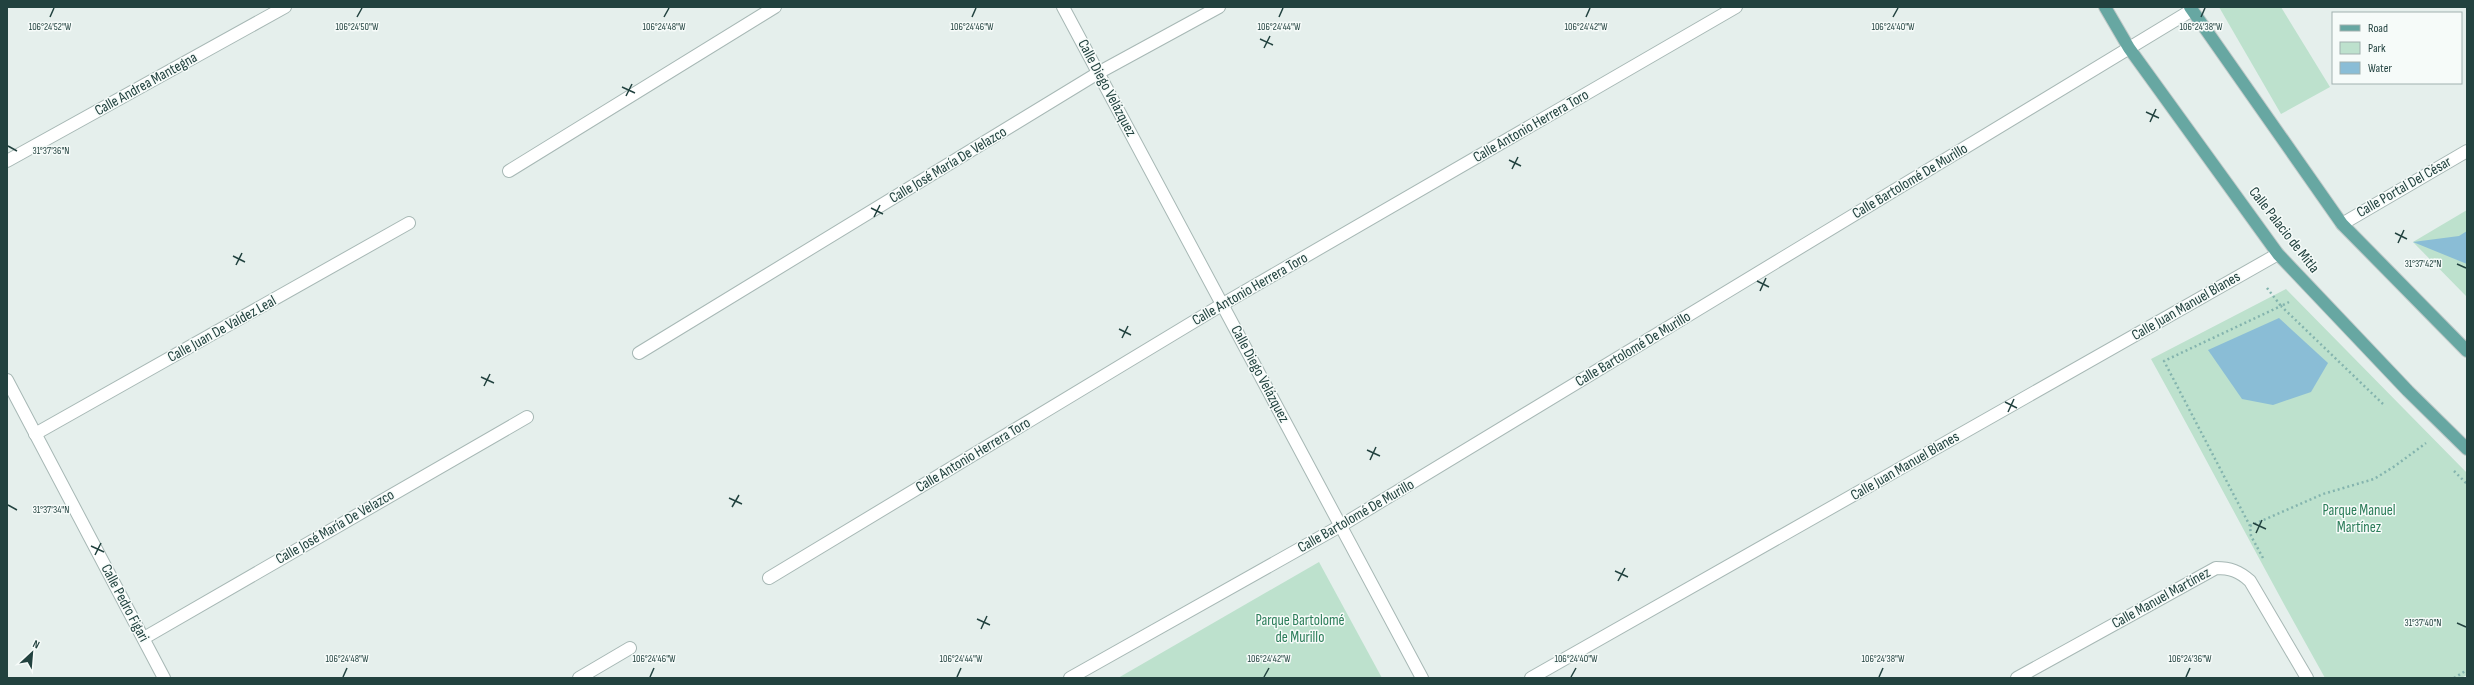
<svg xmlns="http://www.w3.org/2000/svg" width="2474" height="685" font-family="'Sofia Sans Condensed',sans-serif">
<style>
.green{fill:#bde1cd}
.water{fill:#8abdd6}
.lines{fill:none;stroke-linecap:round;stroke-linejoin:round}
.minor-casing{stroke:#a7b8b5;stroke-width:14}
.major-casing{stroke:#c1cac9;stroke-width:14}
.path{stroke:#84b4ae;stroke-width:2.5;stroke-dasharray:2 3;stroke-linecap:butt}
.minor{stroke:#fff;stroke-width:12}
.major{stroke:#67a7a2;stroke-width:12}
.ticks{fill:none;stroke:#22423f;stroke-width:1.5}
.labels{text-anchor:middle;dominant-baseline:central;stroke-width:3;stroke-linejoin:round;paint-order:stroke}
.street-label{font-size:15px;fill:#22423f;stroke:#f6fbf9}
.park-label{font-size:15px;fill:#2a7c58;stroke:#f6fbf9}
.ticks-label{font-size:10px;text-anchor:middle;fill:#22423f;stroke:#f6fbf9;stroke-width:3;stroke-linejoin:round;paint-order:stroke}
</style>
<rect width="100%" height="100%" fill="#e5efec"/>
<g class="green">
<path d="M 2219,7 L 2281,7 L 2330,87 L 2281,114 Z"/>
<path d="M 2467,210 L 2467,297 L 2413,242 Z"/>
<path d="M 2286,289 L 2467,473 L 2467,675 L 2461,678 L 2325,678 C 2265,572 2210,465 2151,359 Z"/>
<path d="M 1319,562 L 1382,678 L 1118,678 Z"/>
</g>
<g class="water">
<path d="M 2467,231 L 2467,264 L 2413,242 L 2459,236 Z"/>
<path d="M 2279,318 L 2328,363 L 2311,392 L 2273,405 L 2242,399 L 2208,350 Z"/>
</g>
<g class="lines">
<g class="minor-casing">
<g id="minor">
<path d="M 1063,7 L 1422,678"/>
<path d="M 7,161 L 285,7"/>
<path d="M 509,171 L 775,7"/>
<path d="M 2342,224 L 2467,151"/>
<path d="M 639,353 L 1098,73 L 1219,7"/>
<path d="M 7,380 L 164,678"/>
<path d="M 35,434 L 409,223"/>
<path d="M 769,578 L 1223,304 L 1736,7"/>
<path d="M 144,638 L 527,417"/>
<path d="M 579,678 L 630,648"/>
<path d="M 1070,678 L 1342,525 L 2192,10"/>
<path d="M 1531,678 L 2278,254"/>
<path d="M 2017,678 L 2216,568 C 2230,568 2239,571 2250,581 L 2307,678"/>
</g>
</g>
<g class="major-casing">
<g id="major">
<path d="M 2105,7 L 2129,48 L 2278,254 L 2408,391 L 2467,449"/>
<path d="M 2190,7 L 2342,224 L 2467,351"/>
</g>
</g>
<g class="path">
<path d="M 2267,288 L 2281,306 L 2289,302"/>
<path d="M 2454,471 L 2467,484"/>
<path d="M 2250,526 L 2323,494 L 2374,479 L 2395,466 L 2426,443"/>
<path d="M 2263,558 L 2251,536 L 2250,526 L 2164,361 L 2281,306 L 2383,404"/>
<path d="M 2454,678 L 2467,670"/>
</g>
<use href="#minor" class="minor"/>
<use href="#major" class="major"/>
</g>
<path class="ticks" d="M 50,17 L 54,8M 357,17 L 362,8M 664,17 L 669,8M 972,17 L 976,8M 1279,17 L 1283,8M 1586,17 L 1590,8M 1893,17 L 1898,8M 2201,17 L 2205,8M 1260,39 L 1273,45M 1264,48 L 1270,36M 622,87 L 635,93M 626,96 L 632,84M 2146,112 L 2159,118M 2150,122 L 2156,109M 8,146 L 17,151M 1509,160 L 1521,166M 1512,169 L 1518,157M 871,208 L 883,214M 874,217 L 880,205M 2395,233 L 2407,239M 2398,243 L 2404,230M 233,256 L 245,262M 2457,264 L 2466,268M 236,265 L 242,253M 1757,281 L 1769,287M 1760,291 L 1766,278M 1119,329 L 1131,335M 1122,338 L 1128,326M 481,377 L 494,383M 484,386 L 490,374M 2005,402 L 2017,408M 2008,412 L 2014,399M 1367,450 L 1380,456M 1370,460 L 1376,447M 729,498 L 742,504M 8,505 L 17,510M 732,507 L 739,495M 2253,523 L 2266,529M 2256,533 L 2262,520M 91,546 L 104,552M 95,555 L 101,543M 1615,571 L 1628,577M 1618,581 L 1625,568M 977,619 L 990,625M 2457,623 L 2466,627M 981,629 L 987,616M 343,677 L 347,668M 650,677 L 654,668M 957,677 L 961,668M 1264,677 L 1269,668M 1571,677 L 1576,668M 1879,677 L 1883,668M 2186,677 L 2190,668"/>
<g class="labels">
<g class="street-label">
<text transform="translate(146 84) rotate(-29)">Calle Andrea Mantegna</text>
<text transform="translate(1107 88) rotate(62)">Calle Diego Velázquez</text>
<text transform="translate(1531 126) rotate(-30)">Calle Antonio Herrera Toro</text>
<text transform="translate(948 165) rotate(-31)">Calle José María De Velazco</text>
<text transform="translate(1910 181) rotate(-31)">Calle Bartolomé De Murillo</text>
<text transform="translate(2404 187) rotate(-30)">Calle Portal Del César</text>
<text transform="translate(2284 230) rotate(52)">Calle Palacio de Mitla</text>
<text transform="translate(1250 289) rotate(-30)">Calle Antonio Herrera Toro</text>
<text transform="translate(2186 306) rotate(-30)">Calle Juan Manuel Blanes</text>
<text transform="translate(222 329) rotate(-29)">Calle Juan De Valdez Leal</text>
<text transform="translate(1633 349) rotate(-31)">Calle Bartolomé De Murillo</text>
<text transform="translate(1260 374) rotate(62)">Calle Diego Velázquez</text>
<text transform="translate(973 455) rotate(-31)">Calle Antonio Herrera Toro</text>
<text transform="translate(1905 466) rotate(-30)">Calle Juan Manuel Blanes</text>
<text transform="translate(1356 516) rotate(-30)">Calle Bartolomé De Murillo</text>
<text transform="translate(335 527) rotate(-30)">Calle José María De Velazco</text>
<text transform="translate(2161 598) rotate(-29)">Calle Manuel Martínez</text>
<text transform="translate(125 603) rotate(62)">Calle Pedro Figari</text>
</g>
<g class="park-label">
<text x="2359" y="510">Parque Manuel<tspan x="2359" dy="17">Martínez</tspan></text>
<text x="1300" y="620">Parque Bartolomé<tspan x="1300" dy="17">de Murillo</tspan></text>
</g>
</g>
<g class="ticks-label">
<text x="50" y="30">106°24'52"W</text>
<text x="357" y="30">106°24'50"W</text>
<text x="664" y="30">106°24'48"W</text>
<text x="972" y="30">106°24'46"W</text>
<text x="1279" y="30">106°24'44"W</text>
<text x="1586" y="30">106°24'42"W</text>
<text x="1893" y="30">106°24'40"W</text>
<text x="2201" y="30">106°24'38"W</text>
<text x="51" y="154">31°37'36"N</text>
<text x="2423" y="267">31°37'42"N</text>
<text x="51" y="513">31°37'34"N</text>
<text x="2423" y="626">31°37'40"N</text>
<text x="347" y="662">106°24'48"W</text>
<text x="654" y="662">106°24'46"W</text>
<text x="961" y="662">106°24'44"W</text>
<text x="1269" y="662">106°24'42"W</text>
<text x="1576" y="662">106°24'40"W</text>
<text x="1883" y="662">106°24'38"W</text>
<text x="2190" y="662">106°24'36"W</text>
</g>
<rect width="2474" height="685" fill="none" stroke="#22423f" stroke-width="16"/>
<rect x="2332" y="12" width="130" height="72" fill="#f6fbf9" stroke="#a1b1af"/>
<rect x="2340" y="25" width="20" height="6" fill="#67a7a2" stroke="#a1b1af"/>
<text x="2368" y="32" font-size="12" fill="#22423f">Road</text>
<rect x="2340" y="42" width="20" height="12" fill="#bde1cd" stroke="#a1b1af"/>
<text x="2368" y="52" font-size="12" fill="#22423f">Park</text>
<rect x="2340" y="62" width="20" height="12" fill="#8abdd6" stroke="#a1b1af"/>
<text x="2368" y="72" font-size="12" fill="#22423f">Water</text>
<g transform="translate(32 653) rotate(26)" stroke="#f6fbf9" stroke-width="3" paint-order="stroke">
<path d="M0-3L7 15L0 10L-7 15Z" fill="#22423f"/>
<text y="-6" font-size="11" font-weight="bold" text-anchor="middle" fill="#22423f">N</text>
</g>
</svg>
